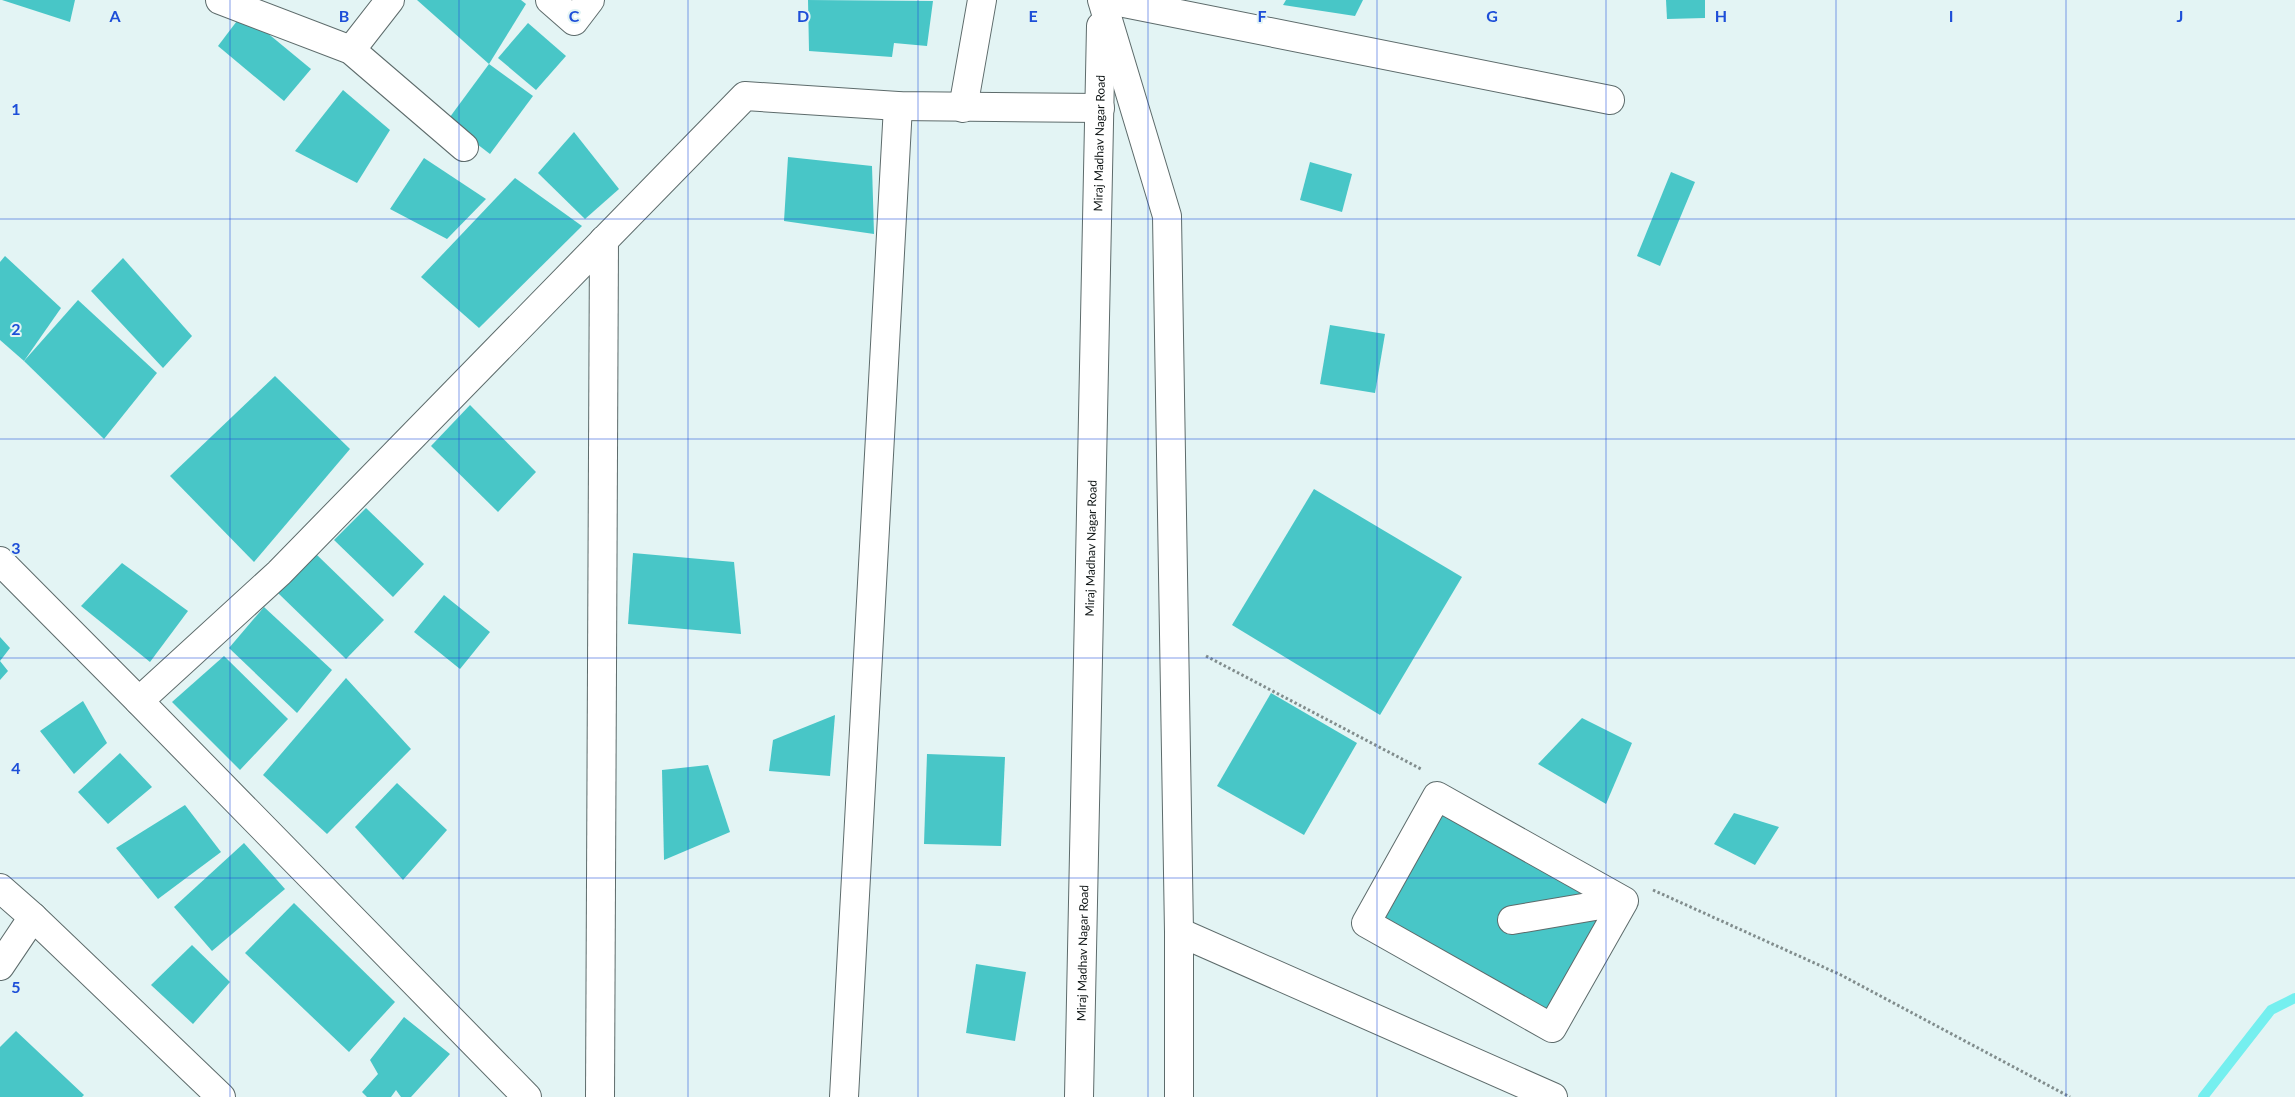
<svg xmlns="http://www.w3.org/2000/svg" width="2295" height="1097" font-family="Lato,sans-serif">
<style>
.lines{fill:none;stroke-linecap:round;stroke-linejoin:round}
.stream{stroke:#75efef;stroke-width:10}
.building{fill:#48c6c7}
.minor-casing{stroke:#5d6b6b;stroke-width:30}
.path{stroke:#818d8d;stroke-width:3;stroke-dasharray:2.5 2.5;stroke-linecap:butt}
.minor{stroke:#fff;stroke-width:28}
.grid{fill:none;stroke:#1d4ed8;stroke-width:1;stroke-opacity:0.55}
.labels{text-anchor:middle;dominant-baseline:central;stroke-width:4;stroke-linejoin:round;paint-order:stroke}
.street-label{font-size:12px;fill:#101616;stroke:#e3f4f4}
.grid-label{font-size:16px;text-anchor:middle;font-weight:bold;fill:#1d4ed8;stroke:#e3f4f4;stroke-width:4;stroke-linejoin:round;paint-order:stroke}
</style>
<rect width="100%" height="100%" fill="#e3f4f4"/>
<g class="lines">
<path class="stream" d="M 2203,1097 L 2271,1010 L 2295,998"/>
</g>
<g class="building">
<path d="M 2,0 L 75,0 L 70,22 Z"/>
<path d="M 417,0 L 521,0 L 526,4 L 489,64 Z"/>
<path d="M 808,0 L 933,1 L 927,46 L 894,43 L 892,57 L 809,51 Z"/>
<path d="M 1286,0 L 1363,0 L 1355,16 L 1283,5 Z"/>
<path d="M 1666,0 L 1705,0 L 1705,18 L 1667,19 Z"/>
<path d="M 243,13 L 311,69 L 284,101 L 218,46 Z"/>
<path d="M 528,23 L 566,56 L 536,90 L 498,58 Z"/>
<path d="M 489,64 L 533,96 L 490,154 L 447,121 Z"/>
<path d="M 343,90 L 390,130 L 357,183 L 295,151 Z"/>
<path d="M 574,132 L 619,189 L 585,219 L 538,173 Z"/>
<path d="M 788,157 L 872,166 L 874,234 L 784,221 Z"/>
<path d="M 424,158 L 486,199 L 447,239 L 390,209 Z"/>
<path d="M 1310,162 L 1352,174 L 1342,212 L 1300,200 Z"/>
<path d="M 1671,172 L 1695,182 L 1660,266 L 1637,256 Z"/>
<path d="M 515,178 L 582,226 L 479,328 L 421,277 Z"/>
<path d="M 5,256 L 61,308 L 24,361 L 0,340 L 0,262 Z"/>
<path d="M 123,258 L 192,336 L 163,368 L 91,291 Z"/>
<path d="M 78,300 L 157,373 L 104,439 L 24,361 Z"/>
<path d="M 1330,325 L 1385,334 L 1375,393 L 1320,384 Z"/>
<path d="M 275,376 L 350,449 L 254,562 L 170,476 Z"/>
<path d="M 470,405 L 536,472 L 498,512 L 431,446 Z"/>
<path d="M 1314,489 L 1462,577 L 1380,715 L 1232,625 Z"/>
<path d="M 366,508 L 424,564 L 393,597 L 334,540 Z"/>
<path d="M 633,553 L 734,562 L 741,634 L 628,624 Z"/>
<path d="M 316,554 L 384,620 L 346,659 L 278,593 Z"/>
<path d="M 122,563 L 188,611 L 150,662 L 81,606 Z"/>
<path d="M 444,595 L 490,632 L 460,669 L 414,632 Z"/>
<path d="M 264,607 L 332,670 L 297,713 L 229,648 Z"/>
<path d="M 0,637 L 10,648 L 0,661 L 8,671 L 0,680 Z"/>
<path d="M 224,656 L 288,719 L 240,770 L 172,702 Z"/>
<path d="M 346,678 L 411,749 L 327,834 L 263,775 Z"/>
<path d="M 1271,693 L 1357,743 L 1304,835 L 1217,786 Z"/>
<path d="M 83,701 L 107,743 L 74,774 L 40,731 Z"/>
<path d="M 835,715 L 830,776 L 769,771 L 773,740 Z"/>
<path d="M 1582,718 L 1632,743 L 1606,804 L 1538,764 Z"/>
<path d="M 120,753 L 152,787 L 108,824 L 78,792 Z"/>
<path d="M 927,754 L 1005,757 L 1001,846 L 924,844 Z"/>
<path d="M 708,765 L 730,832 L 664,860 L 662,770 Z"/>
<path d="M 397,783 L 447,830 L 403,880 L 355,827 Z"/>
<path d="M 1437,796 L 1624,901 L 1552,1028 L 1366,923 Z"/>
<path d="M 185,805 L 221,852 L 158,899 L 116,848 Z"/>
<path d="M 1734,813 L 1779,827 L 1755,865 L 1714,844 Z"/>
<path d="M 244,843 L 285,889 L 212,951 L 174,907 Z"/>
<path d="M 294,903 L 395,1002 L 349,1052 L 245,953 Z"/>
<path d="M 192,945 L 230,982 L 193,1024 L 151,985 Z"/>
<path d="M 976,964 L 1026,972 L 1015,1041 L 966,1033 Z"/>
<path d="M 404,1017 L 450,1054 L 411,1097 L 401,1097 L 396,1090 L 391,1097 L 367,1097 L 362,1092 L 378,1074 L 370,1060 Z"/>
<path d="M 16,1031 L 84,1095 L 82,1097 L 0,1097 L 0,1047 Z"/>
</g>
<g class="lines">
<g class="minor-casing">
<g id="minor">
<path d="M 220,0 L 351,50 L 464,147"/>
<path d="M 550,0 L 574,21 L 590,0"/>
<path d="M 1102,0 L 1167,216 L 1179,932 L 1179,1097"/>
<path d="M 1109,0 L 1610,100"/>
<path d="M 351,50 L 390,0"/>
<path d="M 963,108 L 982,0"/>
<path d="M 0,561 L 139,701"/>
<path d="M 0,888 L 33,917 L 221,1097"/>
<path d="M 1512,920 L 1624,901 L 1552,1028 L 1366,923 L 1437,796 L 1624,901"/>
<path d="M 1179,932 L 1553,1097"/>
<path d="M 0,966 L 33,917"/>
<path d="M 527,1097 L 139,701 L 279,573 L 745,96 L 898,106 L 1100,108"/>
<path d="M 600,1097 L 604,240"/>
<path d="M 844,1097 L 898,106"/>
<path id="s1" d="M 1079,1097 L 1101,26"/>
</g>
</g>
<g class="path">
<path d="M 1206,656 L 1421,769"/>
<path d="M 1653,890 L 1841,975 L 2070,1097"/>
</g>
<use href="#minor" class="minor"/>
</g>
<path class="grid" d="M 230,0 L 230,1097M 459,0 L 459,1097M 688,0 L 688,1097M 918,0 L 918,1097M 1148,0 L 1148,1097M 1377,0 L 1377,1097M 1606,0 L 1606,1097M 1836,0 L 1836,1097M 2066,0 L 2066,1097M 0,219 L 2295,219M 0,439 L 2295,439M 0,658 L 2295,658M 0,878 L 2295,878"/>
<g class="labels">
<g class="street-label">
<text stroke="none"><textPath href="#s1" startOffset="954">Miraj Madhav Nagar Road</textPath></text>
<text stroke="none"><textPath href="#s1" startOffset="549">Miraj Madhav Nagar Road</textPath></text>
<text stroke="none"><textPath href="#s1" startOffset="144">Miraj Madhav Nagar Road</textPath></text>
</g>
</g>
<g class="grid-label">
<text x="115" y="22">A</text>
<text x="344" y="22">B</text>
<text x="574" y="22">C</text>
<text x="803" y="22">D</text>
<text x="1033" y="22">E</text>
<text x="1262" y="22">F</text>
<text x="1492" y="22">G</text>
<text x="1721" y="22">H</text>
<text x="1951" y="22">I</text>
<text x="2180" y="22">J</text>
<text x="16" y="115">1</text>
<text x="16" y="335">2</text>
<text x="16" y="554">3</text>
<text x="16" y="774">4</text>
<text x="16" y="993">5</text>
</g>
</svg>
